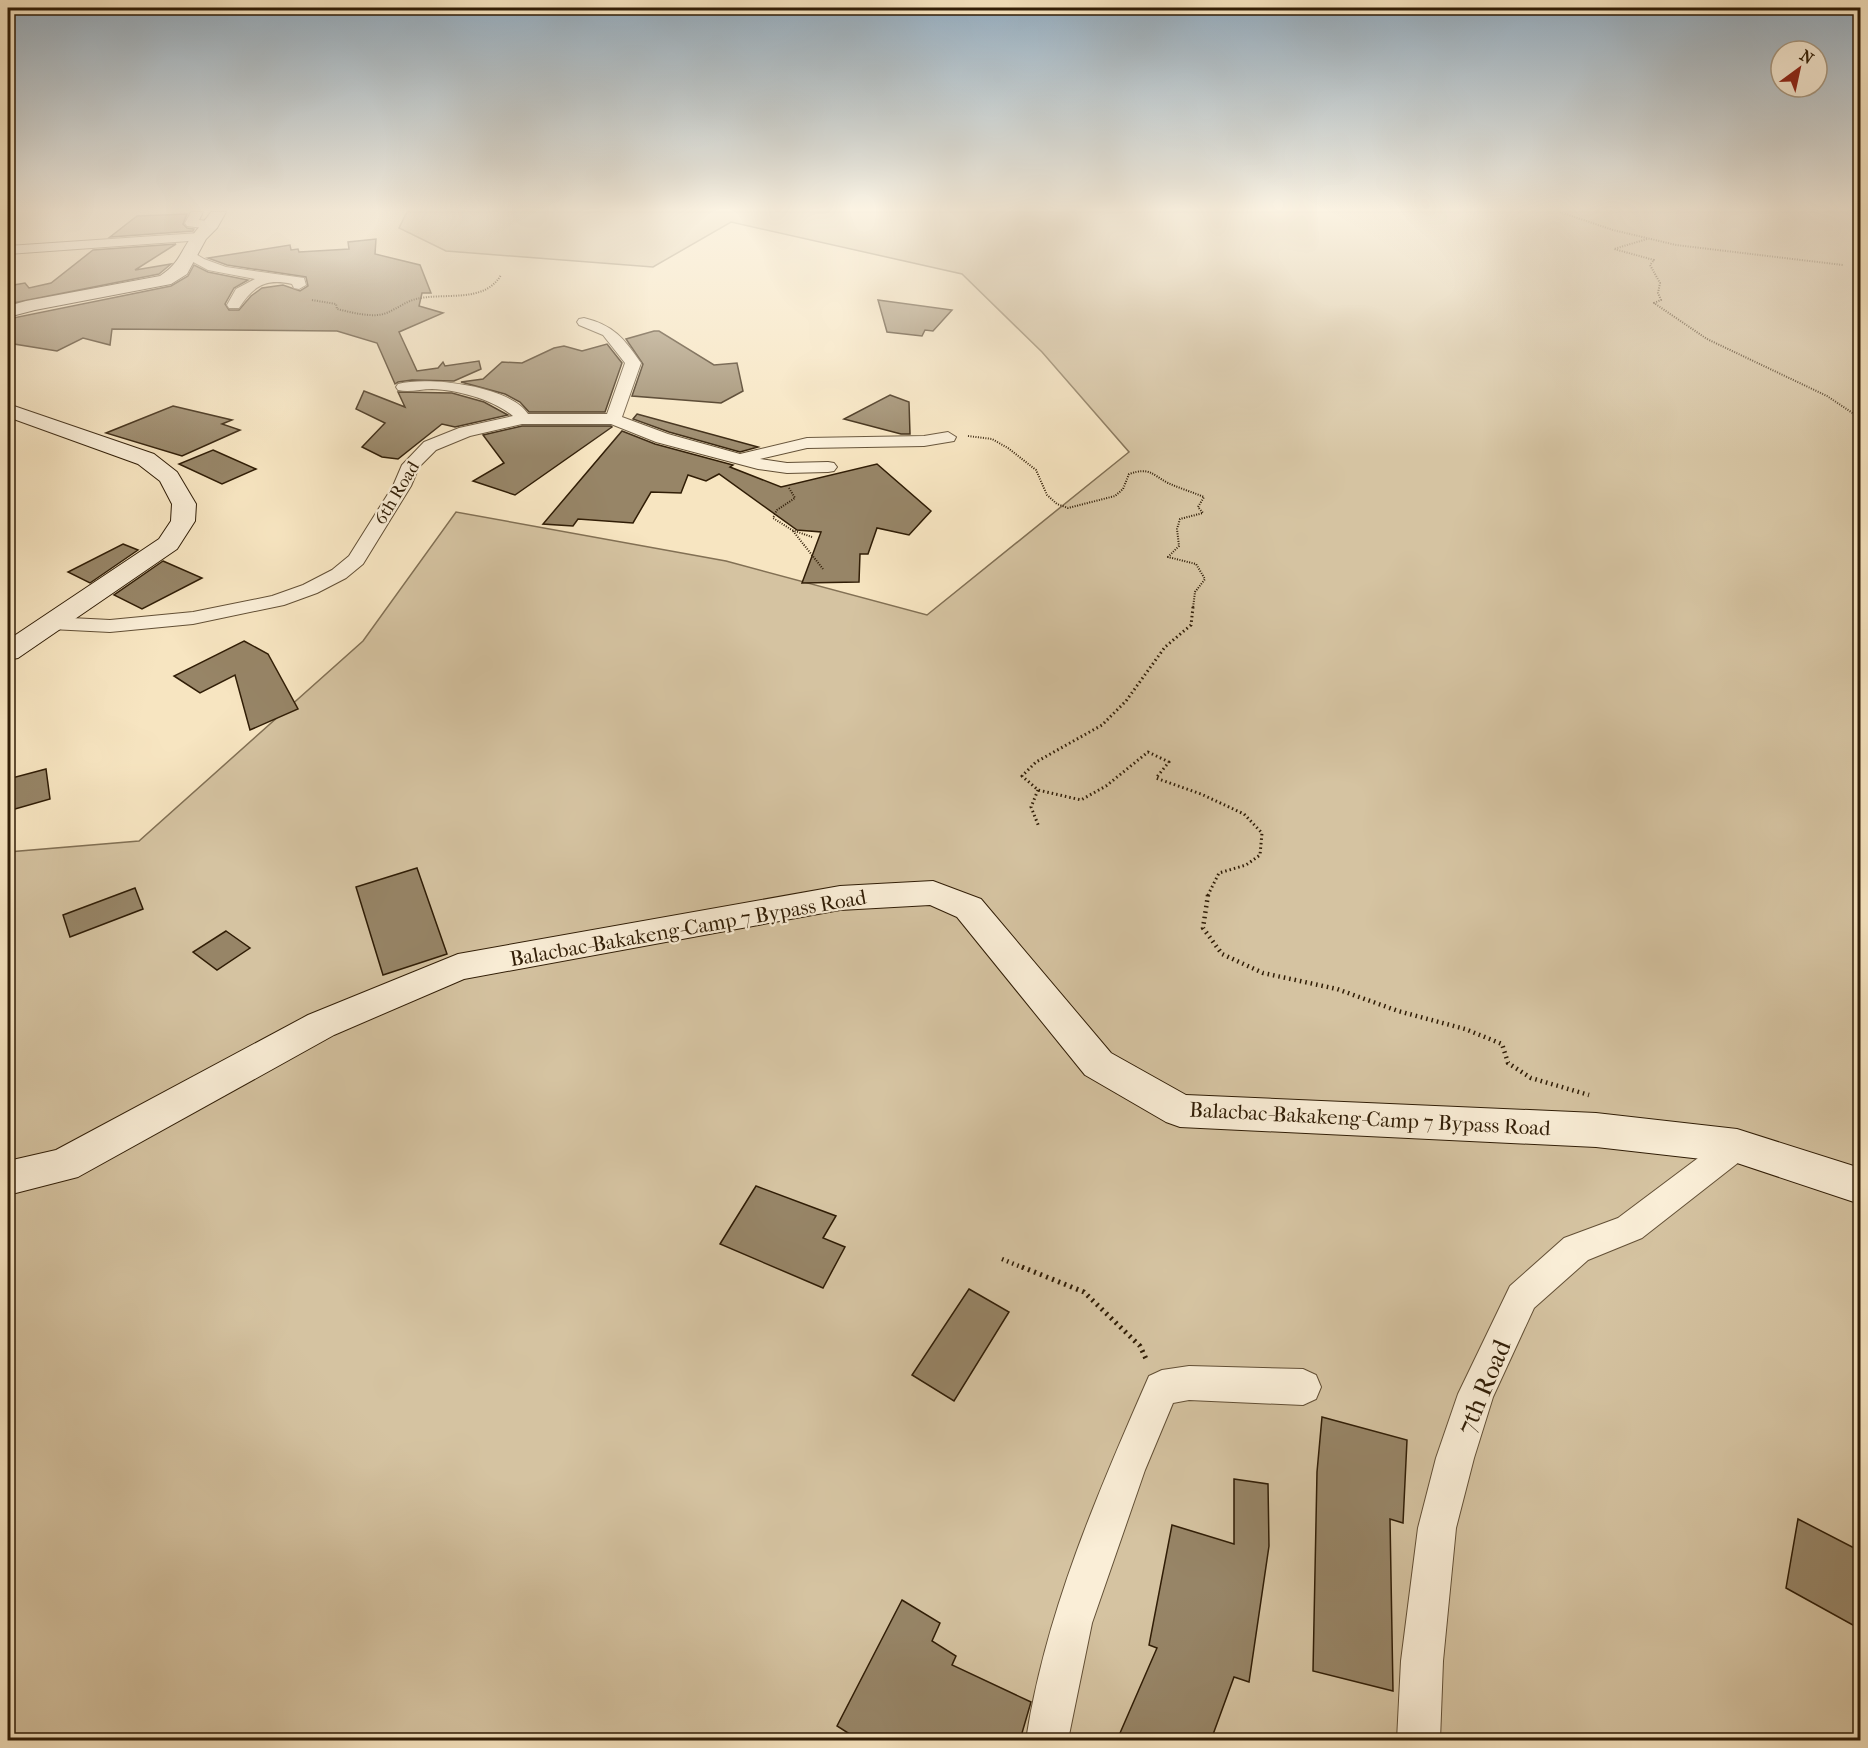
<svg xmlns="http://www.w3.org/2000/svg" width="1868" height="1748" font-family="'IM FELL French Canon',serif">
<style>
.green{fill:#d5c3a1;stroke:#827054;stroke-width:1.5}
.building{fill:#978567;stroke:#301d06;stroke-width:1.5}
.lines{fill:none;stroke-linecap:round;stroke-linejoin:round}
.minor-casing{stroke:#624f35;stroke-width:2}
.secondary-casing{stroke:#301d06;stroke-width:2}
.path-far3{stroke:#301d06;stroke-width:2;stroke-dasharray:1 1.5;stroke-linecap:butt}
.path-far2{stroke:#301d06;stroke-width:3;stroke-dasharray:1.5 3;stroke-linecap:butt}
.path-far1{stroke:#301d06;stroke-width:4.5;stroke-dasharray:1.5 4;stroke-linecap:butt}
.path{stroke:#301d06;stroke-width:5;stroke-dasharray:2 4.5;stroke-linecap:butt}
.minor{fill:#faeed7;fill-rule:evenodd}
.secondary{fill:#faeed7;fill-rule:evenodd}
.labels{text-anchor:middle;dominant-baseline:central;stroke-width:4.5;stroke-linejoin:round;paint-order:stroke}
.far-street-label{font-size:18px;fill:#301d06;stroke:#faeed7}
.street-label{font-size:21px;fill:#301d06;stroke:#faeed7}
.near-street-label{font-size:26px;fill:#301d06;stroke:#faeed7}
</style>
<rect width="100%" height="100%" fill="#f7e5c1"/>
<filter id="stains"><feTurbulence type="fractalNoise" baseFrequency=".00333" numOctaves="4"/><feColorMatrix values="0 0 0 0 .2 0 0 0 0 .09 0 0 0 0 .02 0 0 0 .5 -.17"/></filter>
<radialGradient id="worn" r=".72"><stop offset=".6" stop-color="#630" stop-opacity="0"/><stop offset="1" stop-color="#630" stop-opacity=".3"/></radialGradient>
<path class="green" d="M 407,212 L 1860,212 L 1860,1740 L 8,1740 L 8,852 L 139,841 L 363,641 L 456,512 L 726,561 L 927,615 L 1129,452 L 1042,352 L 962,274 L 731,222 L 653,267 L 446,251 L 399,228 Z"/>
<g class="building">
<path d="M 187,214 L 183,224 L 187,228 L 194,229 L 193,231 L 110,237 L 137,216 Z"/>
<path d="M 376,239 L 375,254 L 420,265 L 431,293 L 422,293 L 419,306 L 443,313 L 399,332 L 417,371 L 438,368 L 443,362 L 445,366 L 479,361 L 481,369 L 454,381 L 412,380 L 398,382 L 395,384 L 377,343 L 337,331 L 112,329 L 110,345 L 83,338 L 57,351 L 8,343 L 8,319 L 171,286 L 188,276 L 194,265 L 208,272 L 248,280 L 234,288 L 225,304 L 229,310 L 239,310 L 251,296 L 262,288 L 283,285 L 300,291 L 308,286 L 306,277 L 227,265 L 208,258 L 290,245 L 291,250 L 298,249 L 299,252 L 349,249 L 348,242 Z"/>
<path d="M 176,244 L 135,270 L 171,264 L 159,274 L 8,304 L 8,286 L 25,283 L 29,288 L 51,283 L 93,250 Z"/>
<path d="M 878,300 L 952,310 L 933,331 L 925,330 L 922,336 L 887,332 Z"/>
<path d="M 654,331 L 659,331 L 714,365 L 737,363 L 743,391 L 721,403 L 632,396 L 643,364 L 626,339 Z"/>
<path d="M 607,344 L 622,363 L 605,412 L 529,412 L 520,402 L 505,394 L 461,382 L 483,379 L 502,362 L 522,363 L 554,348 L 564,346 L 582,351 Z"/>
<path d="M 364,391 L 405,407 L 398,392 L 452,393 L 484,402 L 508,415 L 455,427 L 442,424 L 398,459 L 382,457 L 362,447 L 385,423 L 356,409 Z"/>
<path d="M 890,395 L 909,402 L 910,434 L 901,434 L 844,419 Z"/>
<path d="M 173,406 L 232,420 L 222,424 L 240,430 L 182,456 L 106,433 Z"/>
<path d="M 637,414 L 758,447 L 740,452 L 669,432 L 633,419 Z"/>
<path d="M 522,426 L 611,426 L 612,427 L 515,495 L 473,481 L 504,463 L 483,435 Z"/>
<path d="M 622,431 L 655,444 L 733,465 L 730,467 L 781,487 L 877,464 L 931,511 L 909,535 L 877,528 L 868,554 L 860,554 L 859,582 L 802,583 L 821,532 L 797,530 L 719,474 L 706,481 L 688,475 L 681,493 L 651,492 L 633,523 L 578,519 L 573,526 L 543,524 Z"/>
<path d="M 213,450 L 256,469 L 222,484 L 179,464 Z"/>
<path d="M 123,544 L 138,550 L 90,583 L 68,572 Z"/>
<path d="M 163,561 L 202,578 L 142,609 L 114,595 Z"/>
<path d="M 244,641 L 268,654 L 298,709 L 250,730 L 235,675 L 200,693 L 174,676 Z"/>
<path d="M 46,769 L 50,799 L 8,811 L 8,779 Z"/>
<path d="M 417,868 L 447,954 L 383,975 L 356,887 Z"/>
<path d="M 135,888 L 143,909 L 70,937 L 63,915 Z"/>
<path d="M 226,931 L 250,948 L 217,970 L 193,952 Z"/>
<path d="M 756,1186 L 836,1216 L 823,1238 L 845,1247 L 823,1288 L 720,1244 Z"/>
<path d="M 969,1289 L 1009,1312 L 954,1401 L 912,1375 Z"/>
<path d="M 1322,1417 L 1407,1440 L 1403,1523 L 1390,1519 L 1393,1691 L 1313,1671 L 1317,1472 Z"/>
<path d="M 1234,1479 L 1268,1484 L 1269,1546 L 1249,1682 L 1234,1677 L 1211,1740 L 1117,1740 L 1157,1648 L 1149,1645 L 1172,1525 L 1234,1544 Z"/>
<path d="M 1798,1519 L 1860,1551 L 1860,1629 L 1786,1588 Z"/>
<path d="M 902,1600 L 940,1623 L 932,1641 L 956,1656 L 952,1665 L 1031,1702 L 1020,1740 L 859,1740 L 837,1726 Z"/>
</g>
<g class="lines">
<g class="minor-casing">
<g id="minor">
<path d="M 191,212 L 203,212 L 199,220 L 215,222 L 217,225 L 211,229 L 187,226 L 185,223 Z"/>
<path d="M 199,233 L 205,237 L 203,240 L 8,254 L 8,246 Z"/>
<path d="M 189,250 L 204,259 L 226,267 L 304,278 L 306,285 L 299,289 L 294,288 L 292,284 C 266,278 253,286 239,308 L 229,308 L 227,305 L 236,289 L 255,279 L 208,270 L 184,257 L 183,254 L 184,251 Z"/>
<path d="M 584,318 C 613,325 624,338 641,363 L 622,417 L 668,434 L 740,454 L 807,438 L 924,436 L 948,432 L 956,437 L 954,441 L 924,446 L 807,448 L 760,459 L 787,463 L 828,462 L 834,463 L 837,467 L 834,471 L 828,472 L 787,473 L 758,469 L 656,442 L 611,424 L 522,424 L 470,436 L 436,450 L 419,467 L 411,486 L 363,564 L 346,578 L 317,593 L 284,605 L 193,624 L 110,632 L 51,629 L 44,627 L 41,623 L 44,619 L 51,617 L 110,620 L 193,612 L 272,596 L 303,585 L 332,570 L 349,556 L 393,486 L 402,465 L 424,442 L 459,428 L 513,416 C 492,399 458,390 432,389 C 421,389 409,393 398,390 L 396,387 L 398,384 C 429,376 510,386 528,414 L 607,414 L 625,363 L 603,335 L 579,325 L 577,322 L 579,319 Z"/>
<path d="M 1737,1133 L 1748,1137 L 1753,1146 L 1748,1155 L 1642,1238 L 1588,1260 L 1534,1308 L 1493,1397 L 1474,1458 L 1456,1528 L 1443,1661 L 1440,1740 L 1397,1740 L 1401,1661 L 1418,1528 L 1436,1458 L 1458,1394 L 1510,1286 L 1564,1238 L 1618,1218 L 1726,1137 Z"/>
<path d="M 1189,1366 L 1303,1369 L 1316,1375 L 1321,1387 L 1316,1399 L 1303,1405 L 1189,1400 L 1173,1403 L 1145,1470 L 1092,1623 L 1068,1740 L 1026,1740 C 1045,1614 1098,1492 1149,1376 L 1162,1370 Z"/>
</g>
</g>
<g class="secondary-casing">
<g id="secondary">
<path d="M 211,212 L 226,212 L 217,228 L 206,239 L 187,274 L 171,284 L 35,310 L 8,317 L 8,306 L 26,301 L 160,276 C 181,262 179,253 193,235 C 199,226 205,221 211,212 Z"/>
<path d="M 8,404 L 154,454 L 177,472 L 196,504 L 195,521 L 177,549 L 18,658 L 8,660 L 8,640 L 159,539 L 171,521 L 172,504 L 160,481 L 138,464 L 8,417 Z"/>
<path d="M 933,881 L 981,899 L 1111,1053 L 1186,1095 L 1596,1113 L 1737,1129 L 1860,1168 L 1860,1204 L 1737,1163 L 1596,1147 L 1180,1127 L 1166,1122 L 1085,1075 L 957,917 L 930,905 L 840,910 L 464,979 L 334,1035 L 78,1177 L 8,1195 L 8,1161 L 56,1150 L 308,1015 L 458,954 L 840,886 Z"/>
</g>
</g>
<g class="path-far3">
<path d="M 1560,212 L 1613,230 L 1676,245 L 1843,265"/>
<path d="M 1647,239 L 1614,249 L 1654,260 L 1650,265 L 1660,283 L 1658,293 L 1661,300 L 1654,303 L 1707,339 L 1827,396 L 1860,418"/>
<path d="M 312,300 L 336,304 L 337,309 C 350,312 364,316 378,315 C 391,314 403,302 416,299 C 444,292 484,304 501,275"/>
<path d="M 968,436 L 992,439 L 1008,448 L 1036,470 L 1047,495 L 1057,504 L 1068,508 L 1115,496 L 1123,489 L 1129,474 C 1150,467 1151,474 1168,483 C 1179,488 1192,492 1204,497 L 1198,507 L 1203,513 L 1180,519 L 1177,529 L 1179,546 L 1168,557 L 1196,564 L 1205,579 L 1195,592 L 1193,608"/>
<path d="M 789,488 L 795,498 L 777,510 L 773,518 L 792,530 L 812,537"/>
<path d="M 793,531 L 823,569"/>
</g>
<g class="path-far2">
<path d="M 1193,607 L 1191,625 L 1165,647 L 1126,701 L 1102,725 L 1036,762 L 1022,776 L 1038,790 L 1081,800 L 1106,786 L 1148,752 L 1169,762 L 1156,778 L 1201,794 L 1244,814 L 1262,833 L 1260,855 L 1246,865 L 1219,873 L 1207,897"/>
<path d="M 1038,790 L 1031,807 L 1039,827"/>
</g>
<g class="path-far1">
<path d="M 1208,895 L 1203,928 L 1222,954 L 1263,973 L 1337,989 L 1398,1011 L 1465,1029 L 1502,1044 L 1508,1063 L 1531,1078 L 1589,1095"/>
<path d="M 1002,1259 L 1026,1269"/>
</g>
<path class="path" d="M 1022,1267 L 1084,1292 L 1140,1346 L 1147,1361"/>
<use href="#minor" class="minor"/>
<use href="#secondary" class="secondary"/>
</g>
<linearGradient id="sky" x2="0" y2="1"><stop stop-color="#93acbf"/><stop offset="0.46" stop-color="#fbf3e3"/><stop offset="1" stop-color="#fbf3e3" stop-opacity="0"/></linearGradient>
<rect width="1868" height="456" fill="url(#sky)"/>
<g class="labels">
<g class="far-street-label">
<text transform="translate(397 493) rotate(-59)">6th Road</text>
</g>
<g class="street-label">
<text transform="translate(688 928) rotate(-10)">Balacbac-Bakakeng-Camp 7 Bypass Road</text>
<text transform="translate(1370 1119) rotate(3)">Balacbac-Bakakeng-Camp 7 Bypass Road</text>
</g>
<g class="near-street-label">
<text transform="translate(1484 1387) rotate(-67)">7th Road</text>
</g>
</g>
<rect width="1868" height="1748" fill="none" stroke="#f7e5c1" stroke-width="30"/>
<rect x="9" y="9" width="1850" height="1730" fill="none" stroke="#301d06" stroke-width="3"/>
<rect x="15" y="15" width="1838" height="1718" fill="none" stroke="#301d06" stroke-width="1.5"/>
<g transform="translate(1799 69) rotate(33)"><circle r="28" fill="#faeed7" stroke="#a99a83" stroke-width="1.5"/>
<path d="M0-4.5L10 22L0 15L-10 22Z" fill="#8f2418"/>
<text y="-9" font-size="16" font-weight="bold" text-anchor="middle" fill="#301d06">N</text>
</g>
<rect width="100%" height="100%" filter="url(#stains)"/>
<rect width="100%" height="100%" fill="url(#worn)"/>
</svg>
